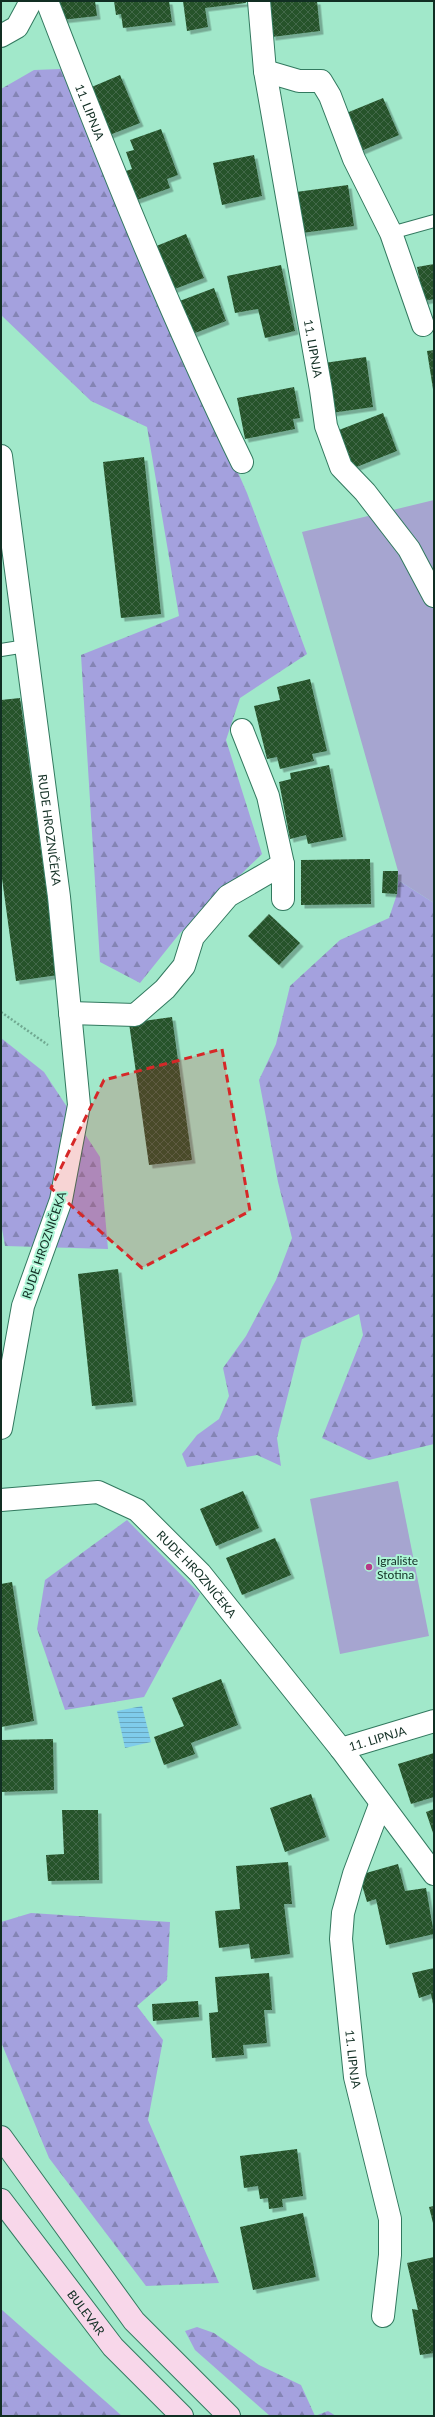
<svg xmlns="http://www.w3.org/2000/svg" width="435" height="2417" font-family="Lato,sans-serif">
<style>
.green{fill:#a6a5d0}
.forest{fill:url(#forest-firs)}
.water{fill:url(#water-rules)}
.building{fill:url(#building-cross-hatch);filter:url(#shadow)}
.lines{fill:none;stroke-linecap:round;stroke-linejoin:round}
.lane-casing{stroke:#32795f;stroke-width:14}
.street-casing{stroke:#32795f;stroke-width:24}
.secondary-casing{stroke:#32795f;stroke-width:24}
.path{stroke:#70a991;stroke-width:2.5;stroke-dasharray:2 2;stroke-linecap:butt}
.lane{stroke:#fff;stroke-width:12}
.street{stroke:#fff;stroke-width:22}
.secondary{stroke:#f8d7ea;stroke-width:22}
.marked{fill:#d62828;fill-opacity:0.2;stroke:#d62828;stroke-width:3;stroke-dasharray:8 5;stroke-linejoin:round}
.poi-dot{fill:#b73987;stroke:#aef6d7;stroke-width:1.5}
.labels{text-anchor:middle;dominant-baseline:central;stroke-width:4;stroke-linejoin:round;paint-order:stroke}
.street-label{font-size:12px;fill:#112e23;stroke:#aef6d7}
.poi-label{font-size:12px;fill:#112e23;stroke:#aef6d7;text-anchor:start}
</style>
<defs>
<pattern id="forest-firs" width="22" height="20" patternUnits="userSpaceOnUse"><rect width="22" height="20" fill="#a4a1de"/><path d="M5 1l3.5 6h-7zM16 11l3.5 6h-7z" fill="#8484b4"/></pattern>
<pattern id="water-rules" width="6" height="5" patternUnits="userSpaceOnUse"><rect width="6" height="5" fill="#7fcceb"/><path d="M0 2.5h6" fill="none" stroke="#67a6be"/></pattern>
<pattern id="building-cross-hatch" width="8" height="8" patternUnits="userSpaceOnUse"><rect width="8" height="8" fill="#25522b"/><path d="M0 0l8 8M0 8l8-8" fill="none" stroke="#426848"/></pattern>
<filter id="shadow"><feDropShadow dx="3.5" dy="3.5" stdDeviation="0" flood-color="#0004"/></filter>
</defs>
<rect width="100%" height="100%" fill="#a1e8ca"/>
<g class="green">
<path d="M 434,500 L 434,903 L 398,880 L 398,871 L 302,532 Z"/>
<path d="M 398,1481 L 429,1636 L 340,1654 L 310,1499 Z"/>
</g>
<g class="forest">
<path d="M 61,69 L 247,493 L 307,654 L 240,698 L 226,740 L 262,854 L 180,933 L 140,983 L 100,962 L 81,655 L 179,616 L 147,427 L 91,401 L 1,315 L 1,89 L 34,70 Z"/>
<path d="M 398,880 L 434,903 L 434,1444 L 369,1460 L 322,1438 L 363,1335 L 359,1314 L 302,1339 L 277,1438 L 281,1466 L 257,1455 L 187,1467 L 182,1454 L 197,1435 L 219,1419 L 229,1396 L 223,1368 L 246,1336 L 276,1280 L 292,1238 L 278,1182 L 259,1080 L 276,1044 L 290,986 L 340,940 L 389,918 L 397,894 Z"/>
<path d="M 1,1038 L 44,1072 L 100,1157 L 108,1249 L 5,1246 L 1,1223 Z"/>
<path d="M 127,1520 L 200,1594 L 144,1697 L 65,1710 L 37,1629 L 45,1580 Z"/>
<path d="M 31,1913 L 170,1922 L 167,1980 L 137,2006 L 163,2040 L 148,2120 L 219,2283 L 146,2286 L 49,2158 L 1,2042 L 1,1922 Z"/>
<path d="M 1,2309 L 122,2416 L 1,2416 Z"/>
<path d="M 197,2327 L 214,2333 L 259,2365 L 301,2385 L 315,2416 L 328,2411 L 336,2416 L 270,2416 L 195,2350 L 185,2331 Z"/>
</g>
<path class="water" d="M 142,1706 L 151,1742 L 125,1748 L 117,1711 Z"/>
<g class="building">
<path d="M 59,1 L 95,1 L 97,16 L 61,20 Z"/>
<path d="M 114,1 L 169,1 L 172,22 L 123,28 L 121,14 L 116,15 Z"/>
<path d="M 183,1 L 246,1 L 246,3 L 205,8 L 208,27 L 187,31 Z"/>
<path d="M 267,1 L 317,1 L 320,31 L 272,37 Z"/>
<path d="M 120,75 L 140,123 L 107,136 L 87,89 Z"/>
<path d="M 383,98 L 399,135 L 361,151 L 344,114 Z"/>
<path d="M 161,129 L 178,175 L 167,179 L 170,188 L 134,201 L 123,172 L 132,169 L 126,152 L 134,150 L 130,140 Z"/>
<path d="M 254,155 L 262,196 L 222,205 L 213,163 Z"/>
<path d="M 348,185 L 354,226 L 302,233 L 296,192 Z"/>
<path d="M 186,234 L 204,278 L 172,290 L 154,247 Z"/>
<path d="M 434,264 L 434,299 L 424,301 L 417,267 Z"/>
<path d="M 281,265 L 295,331 L 265,338 L 258,309 L 235,313 L 227,276 Z"/>
<path d="M 214,288 L 226,321 L 190,335 L 177,302 Z"/>
<path d="M 434,350 L 434,389 L 433,389 L 427,351 Z"/>
<path d="M 366,357 L 373,407 L 331,413 L 324,363 Z"/>
<path d="M 294,387 L 300,418 L 293,419 L 295,429 L 245,439 L 237,398 Z"/>
<path d="M 383,413 L 397,451 L 354,468 L 339,430 Z"/>
<path d="M 144,457 L 161,614 L 121,618 L 103,462 Z"/>
<path d="M 310,679 L 327,751 L 312,754 L 314,761 L 280,769 L 277,757 L 267,759 L 254,706 L 280,700 L 277,687 Z"/>
<path d="M 20,698 L 58,975 L 16,981 L 1,871 L 1,700 Z"/>
<path d="M 329,765 L 343,837 L 308,844 L 306,835 L 290,839 L 279,782 L 291,779 L 290,773 Z"/>
<path d="M 370,859 L 371,904 L 301,905 L 301,860 Z"/>
<path d="M 383,871 L 398,871 L 397,894 L 382,893 Z"/>
<path d="M 269,914 L 300,943 L 279,965 L 248,936 Z"/>
<path d="M 172,1017 L 192,1160 L 149,1165 L 129,1023 Z"/>
<path d="M 118,1269 L 133,1402 L 92,1406 L 78,1274 Z"/>
<path d="M 243,1491 L 259,1528 L 216,1546 L 200,1509 Z"/>
<path d="M 275,1538 L 291,1575 L 242,1595 L 226,1558 Z"/>
<path d="M 12,1582 L 34,1721 L 1,1727 L 1,1584 Z"/>
<path d="M 221,1679 L 238,1725 L 191,1743 L 195,1754 L 164,1765 L 154,1737 L 184,1726 L 172,1698 Z"/>
<path d="M 53,1739 L 54,1790 L 1,1792 L 1,1740 Z"/>
<path d="M 434,1753 L 434,1797 L 411,1804 L 398,1764 Z"/>
<path d="M 311,1794 L 326,1837 L 285,1852 L 270,1808 Z"/>
<path d="M 434,1809 L 434,1836 L 426,1812 Z"/>
<path d="M 62,1810 L 98,1810 L 99,1880 L 48,1881 L 46,1855 L 64,1854 Z"/>
<path d="M 288,1862 L 292,1904 L 284,1904 L 290,1954 L 251,1959 L 249,1944 L 219,1948 L 215,1911 L 240,1909 L 236,1866 Z"/>
<path d="M 398,1864 L 405,1891 L 426,1888 L 434,1934 L 386,1945 L 376,1899 L 367,1902 L 359,1875 Z"/>
<path d="M 434,1968 L 434,2004 L 433,2004 L 431,1994 L 419,1998 L 412,1973 Z"/>
<path d="M 269,1973 L 272,2010 L 264,2010 L 267,2043 L 243,2045 L 244,2055 L 212,2058 L 209,2013 L 218,2012 L 215,1977 Z"/>
<path d="M 198,2001 L 199,2017 L 153,2021 L 152,2004 Z"/>
<path d="M 297,2149 L 303,2196 L 282,2199 L 283,2207 L 269,2209 L 268,2198 L 260,2199 L 258,2186 L 244,2188 L 240,2156 Z"/>
<path d="M 434,2206 L 434,2223 L 433,2223 L 429,2207 Z"/>
<path d="M 303,2213 L 316,2277 L 253,2290 L 240,2227 Z"/>
<path d="M 434,2257 L 434,2353 L 420,2355 L 412,2309 L 418,2310 L 407,2263 Z"/>
</g>
<g class="lines">
<g class="lane-casing">
<g id="lane">
<path d="M 391,233 L 434,221"/>
<path d="M 1,650 L 26,646"/>
</g>
</g>
<g class="street-casing">
<g id="street">
<path id="s1" d="M 47,1 C 107,157 169,312 242,462"/>
<path id="s2" d="M 259,1 L 265,71 L 321,390 L 326,426 L 341,467 L 365,492 L 409,549 L 434,596"/>
<path d="M 1,36 L 17,27 L 31,1"/>
<path d="M 265,71 L 299,81 L 321,81 L 330,96 L 354,159 L 391,233 L 423,325"/>
<path id="s3" d="M 1,456 L 59,897 L 79,1105 L 61,1200 L 23,1306 L 1,1428"/>
<path d="M 242,730 L 268,796 L 283,864 L 283,899"/>
<path d="M 70,1013 L 135,1015 L 165,989 L 184,966 L 193,937 L 228,896 L 283,864"/>
<path id="s4" d="M 1,1500 L 98,1492 L 137,1510 L 200,1573 L 341,1749 L 434,1874"/>
<path id="s5" d="M 341,1749 L 434,1721"/>
<path id="s6" d="M 380,1805 L 354,1874 L 343,1913 L 341,1939 L 355,2077 L 390,2219 L 390,2255 L 383,2316"/>
</g>
</g>
<g class="secondary-casing">
<g id="secondary">
<path d="M 1,2137 L 134,2321 L 229,2416"/>
<path id="s7" d="M 1,2200 L 113,2347 L 182,2416"/>
</g>
</g>
<path class="path" d="M 1,1012 L 48,1045"/>
<use href="#lane" class="lane"/>
<use href="#street" class="street"/>
<use href="#secondary" class="secondary"/>
</g>
<path class="marked" d="M 222,1049 L 250,1211 L 142,1268 L 51,1188 L 104,1080 Z"/>
<circle class="poi-dot" cx="369" cy="1567" r="4"/>
<g class="labels">
<g class="street-label">
<text stroke="none"><textPath href="#s1" startOffset="119">11. LIPNJA</textPath></text>
<text stroke="none"><textPath href="#s2" startOffset="352">11. LIPNJA</textPath></text>
<text stroke="none"><textPath href="#s3" startOffset="377">RUDE HROZNIČEKA</textPath></text>
<text transform="translate(44 1245) rotate(-71)">RUDE HROZNIČEKA</text>
<text stroke="none"><textPath href="#s4" startOffset="228">RUDE HROZNIČEKA</textPath></text>
<text stroke="none"><textPath href="#s5" startOffset="38">11. LIPNJA</textPath></text>
<text stroke="none"><textPath href="#s6" startOffset="261">11. LIPNJA</textPath></text>
<text stroke="none"><textPath href="#s7" startOffset="141">BULEVAR</textPath></text>
</g>
<g class="poi-label">
<text x="377" y="1560">Igralište<tspan x="377" dy="14">Stotina</tspan></text>
</g>
</g>
<rect width="435" height="2417" fill="none" stroke="#112e23" stroke-width="4"/>
</svg>
